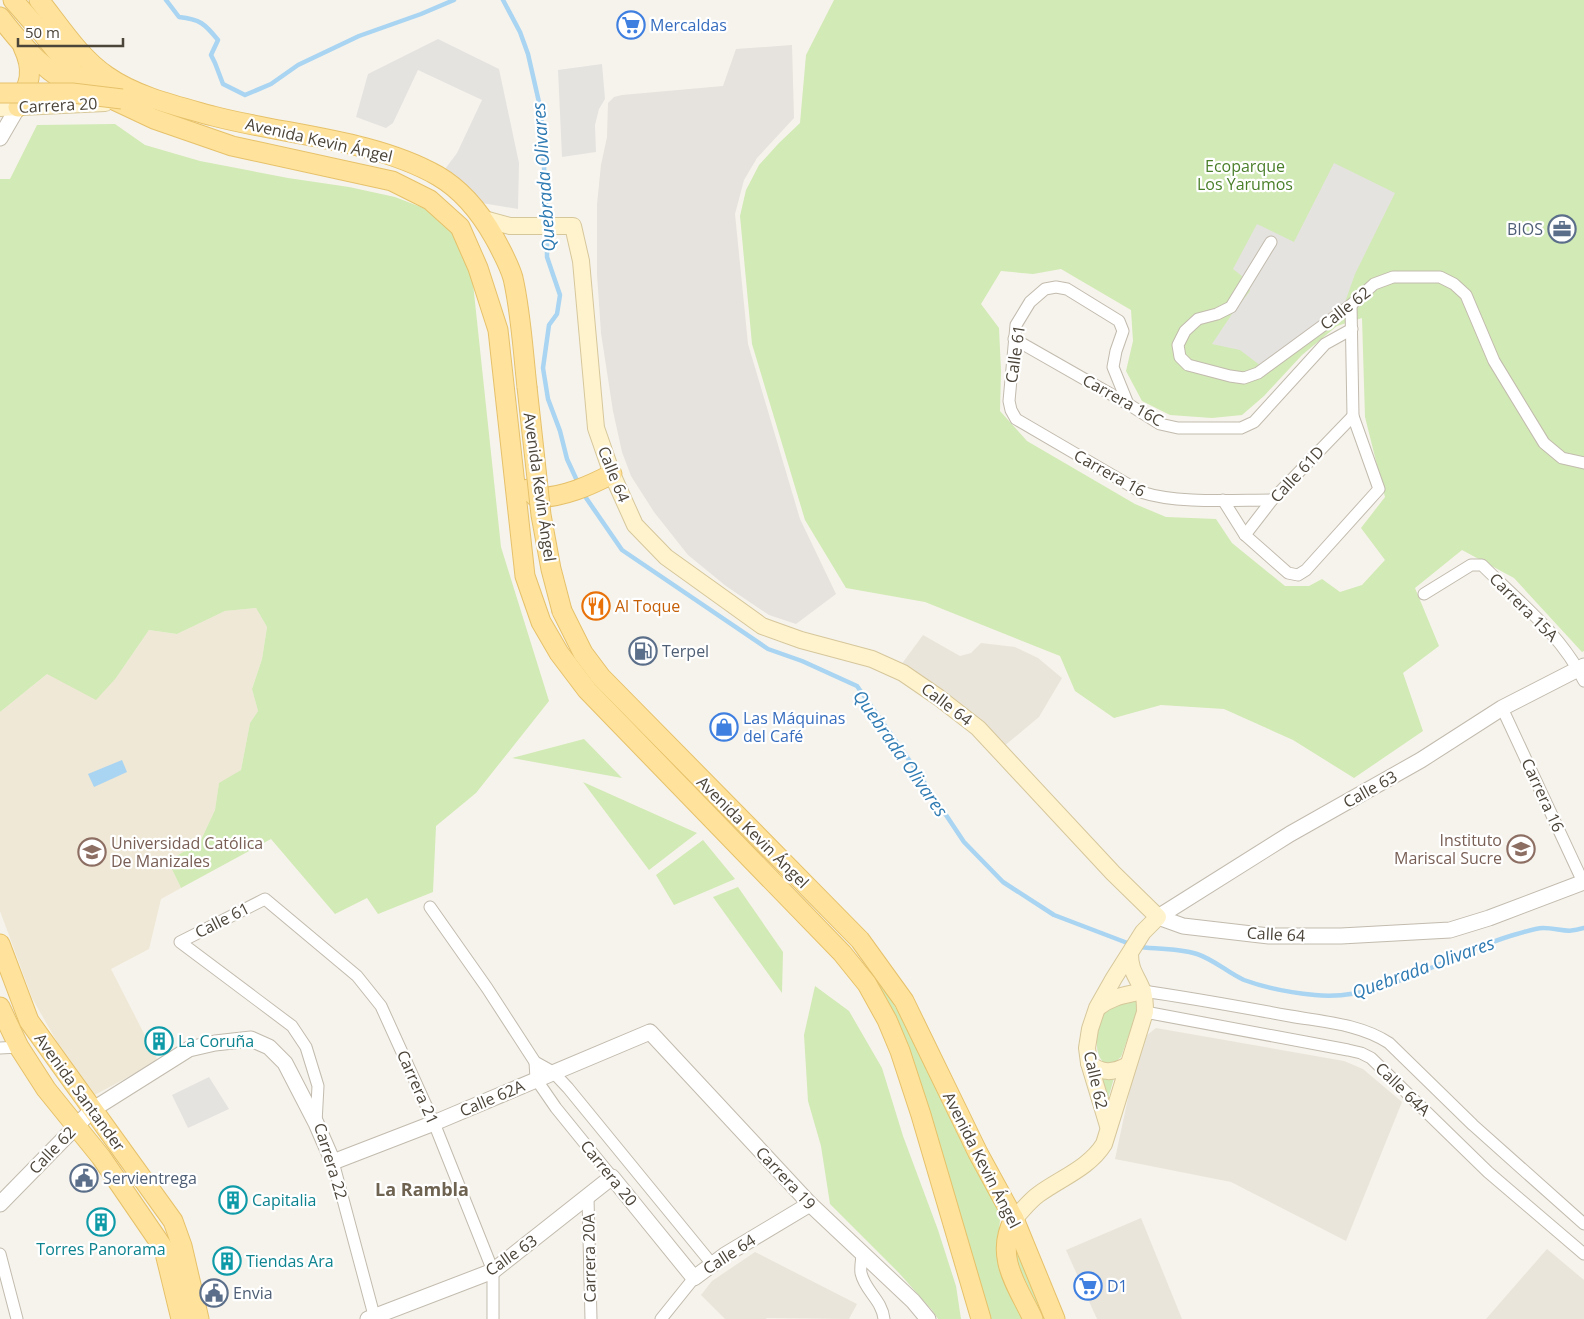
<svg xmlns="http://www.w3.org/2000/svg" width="1584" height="1319" font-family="'Open Sans',sans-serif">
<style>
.residential{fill:#eae5da}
.industrial{fill:#e6e2dd}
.education{fill:#efe8d6}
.green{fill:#d2eab5;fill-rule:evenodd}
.parking{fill:#e5e3e0}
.water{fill:#a9d4f2}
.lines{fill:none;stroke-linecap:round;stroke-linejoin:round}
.stream{stroke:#a9d4f2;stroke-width:4.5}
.minor-casing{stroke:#c2bbae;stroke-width:13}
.tertiary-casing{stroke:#c2bbae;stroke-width:17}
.secondary-casing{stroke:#d6c79b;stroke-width:18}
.primary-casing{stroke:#e6c16a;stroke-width:21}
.minor{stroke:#fff;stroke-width:11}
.tertiary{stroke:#fff;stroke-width:15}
.secondary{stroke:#fff3cd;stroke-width:16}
.primary{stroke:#ffe39c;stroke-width:19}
.primary-bridge-casing{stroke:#e6c16a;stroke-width:21;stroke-linecap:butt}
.primary-bridge{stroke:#ffe39c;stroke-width:19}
.labels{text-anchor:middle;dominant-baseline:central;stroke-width:4.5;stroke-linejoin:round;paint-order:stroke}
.shop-label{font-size:16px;fill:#366cbe;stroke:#fff;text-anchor:start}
.street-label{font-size:16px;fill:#4b4439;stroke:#fff}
.park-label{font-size:16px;fill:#4a7f2a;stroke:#fff}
.service-label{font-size:16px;fill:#4e5e75;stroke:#fff;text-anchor:start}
.food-label{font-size:16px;fill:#c56008;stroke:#fff;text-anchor:start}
.education-label{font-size:16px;fill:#785e54;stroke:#fff;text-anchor:end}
.culture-label{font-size:16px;fill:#0d838f;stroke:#fff;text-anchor:start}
.water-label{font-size:18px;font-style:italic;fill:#2e7ab2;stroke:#fff}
.neighbourhood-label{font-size:18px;font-weight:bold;fill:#6e6250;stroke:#fff}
</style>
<rect width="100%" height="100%" fill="#f6f3ec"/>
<g class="residential">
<path d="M 923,635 L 960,656 L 971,653 L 981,643 L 1015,647 L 1038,658 L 1062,678 L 1039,717 L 997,752 L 901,665 Z"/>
<path d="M 1156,1028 L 1344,1061 L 1363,1069 L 1402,1102 L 1346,1241 L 1231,1182 L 1115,1159 L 1132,1079 L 1142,1047 L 1147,1035 Z"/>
<path d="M 1141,1218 L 1182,1319 L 1097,1319 L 1066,1250 Z"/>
<path d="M 1547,1249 L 1584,1280 L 1584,1319 L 1486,1319 Z"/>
<path d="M 755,1252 L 857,1304 L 849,1319 L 767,1318 L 766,1319 L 725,1319 L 701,1295 L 712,1281 Z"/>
</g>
<path class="industrial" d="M 792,45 L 794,118 L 757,158 L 744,180 L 735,214 L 748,344 L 800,519 L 836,594 L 796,624 L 769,615 L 726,586 L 688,555 L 654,512 L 631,476 L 622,452 L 613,411 L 601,333 L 597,274 L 597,204 L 601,165 L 607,137 L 608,103 L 614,97 L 622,95 L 723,86 L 736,49 Z"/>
<path class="education" d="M 256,608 L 267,627 L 262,659 L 252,689 L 258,711 L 250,723 L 241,770 L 219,784 L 215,810 L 200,842 L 168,861 L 181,888 L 161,899 L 149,949 L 111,969 L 158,1061 L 89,1098 L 32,998 L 0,911 L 0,712 L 47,674 L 116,678 L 149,630 L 177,634 L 225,611 Z"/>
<g class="green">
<path d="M 834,0 L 1584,0 L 1584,651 L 1582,652 L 1514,578 L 1462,550 L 1415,588 L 1439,646 L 1403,673 L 1423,731 L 1354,778 L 1293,740 L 1224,709 L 1161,705 L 1114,718 L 1075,691 L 1060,656 L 925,602 L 846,588 L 805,520 L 752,344 L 740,216 L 746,190 L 759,165 L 779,143 L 800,123 L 806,55 ZM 1061,269 L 1131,310 L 1133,341 L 1126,371 L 1142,401 L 1170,415 L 1212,418 L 1242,415 L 1264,396 L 1302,355 L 1337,326 L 1362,318 L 1365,417 L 1385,497 L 1361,528 L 1385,560 L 1362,585 L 1340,592 L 1322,579 L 1309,586 L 1285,586 L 1232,543 L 1216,519 L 1166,517 L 1135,504 L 1027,441 L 1000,411 L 1001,371 L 999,328 L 981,304 L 1001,271 L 1033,274 Z"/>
<path d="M 115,124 L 145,145 L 200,161 L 288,178 L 349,187 L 395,197 L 426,209 L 456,236 L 472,274 L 501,547 L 549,701 L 476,793 L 436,826 L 433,892 L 378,914 L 367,898 L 335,914 L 271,839 L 181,888 L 168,861 L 200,842 L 215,810 L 219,783 L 241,770 L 250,723 L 258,711 L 252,689 L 262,659 L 267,627 L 256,608 L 225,611 L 177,634 L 149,630 L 116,678 L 96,700 L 47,674 L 0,712 L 0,179 L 10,179 L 37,125 Z"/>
<path d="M 584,739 L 622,778 L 512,758 Z"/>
<path d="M 583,782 L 697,833 L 649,870 Z"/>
<path d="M 703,840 L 735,879 L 674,905 L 656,875 Z"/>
<path d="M 738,887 L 783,952 L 782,993 L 713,897 Z"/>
<path d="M 875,974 L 902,1018 L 998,1211 L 1000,1219 L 998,1248 L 1026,1319 L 990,1319 L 870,978 Z"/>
<path d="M 815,986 L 849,1011 L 882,1068 L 903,1136 L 938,1230 L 956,1286 L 961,1319 L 938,1319 L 932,1310 L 899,1273 L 830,1204 L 821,1146 L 808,1101 L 804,1035 Z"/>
<path d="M 1139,999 L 1138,1010 L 1121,1057 L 1115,1062 L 1104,1063 C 1090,1049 1100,1023 1106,1007 Z"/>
<path d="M 1102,1078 L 1114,1078 L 1108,1099 Z"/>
<path d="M 1018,1254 L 1048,1319 L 1044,1319 L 1016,1261 L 1015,1256 Z"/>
</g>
<g class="parking">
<path d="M 438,39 L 499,69 L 519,163 L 518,209 L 482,203 L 442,173 L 457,153 L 482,100 L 418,70 L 393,123 L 386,128 L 356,117 L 368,74 Z"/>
<path d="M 602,64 L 605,99 L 599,109 L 595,125 L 596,152 L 562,157 L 558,70 Z"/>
<path d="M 1334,163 L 1395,193 L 1355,274 L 1345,302 L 1265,369 L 1240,350 L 1212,344 L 1232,314 L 1250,291 L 1247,280 L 1233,269 L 1257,224 L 1294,242 Z"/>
<path d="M 209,1077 L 229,1109 L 188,1128 L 172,1095 Z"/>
</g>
<path class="water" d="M 122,760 L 127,772 L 94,787 L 88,774 Z"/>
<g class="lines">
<g class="stream">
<path d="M 166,0 L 179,17 C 200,19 205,24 218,40 L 211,55 L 215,63 L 223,84 L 245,95 L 271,84 L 298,65 L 359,36 L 421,14 L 454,0"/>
<path d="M 503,0 L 520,32 L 528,54 L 541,111 L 547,222"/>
<path d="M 547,229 L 547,257 L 560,295 L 557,314 L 549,325 L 543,368 L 548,399 L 560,431 L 567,459 L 579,485"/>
<path d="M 582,492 L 622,550 L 768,649 L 802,661 L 857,686 L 914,767 L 964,842 L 1003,882 L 1054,915 L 1130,944"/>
<path d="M 1137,947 C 1157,949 1178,948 1197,954 C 1215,960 1228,973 1244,980 C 1266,988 1292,993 1315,995 C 1382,1003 1453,951 1517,934 C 1525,932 1535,928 1543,928 C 1560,928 1566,934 1584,928"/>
</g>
<g class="minor-casing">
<g id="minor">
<path d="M 1271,242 L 1231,307 L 1217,314 L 1198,319 L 1185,331 L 1178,345 L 1180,357 L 1188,365 L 1230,376 L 1244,378 L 1258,373 L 1351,305 L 1374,284 L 1393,277 L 1440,277 L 1454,284 L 1466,295 L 1494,361 L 1544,443 L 1562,458 L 1584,463"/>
<path d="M 1014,339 L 1128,404 L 1160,424 L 1178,428 L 1241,428 L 1254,422 L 1325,344 L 1352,329"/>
<path d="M 1128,404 L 1113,367 L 1116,351 L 1123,331 L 1119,321 L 1067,289 L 1056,287 L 1045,289 L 1030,302 L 1016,325 L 1009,401 L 1011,410 L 1016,419 L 1141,492 C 1177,504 1233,500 1272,500"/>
<path d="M 1223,500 L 1245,535 L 1288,573 L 1298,575 L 1306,570 L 1379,489 L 1353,416 L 1351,305"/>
<path d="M 1245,535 L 1272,500 L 1353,416"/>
<path d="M 1424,594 L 1471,565 L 1482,565 C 1518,601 1561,634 1584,681"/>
<path d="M 1502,708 L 1583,882"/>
<path d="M 430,907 L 487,988 L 535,1062 L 553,1072 L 568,1088 L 712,1264"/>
<path d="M 1143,991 C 1192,998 1241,1007 1290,1016 C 1324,1022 1360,1024 1389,1043 L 1473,1125 L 1584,1224"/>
<path d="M 1145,1012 L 1348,1050 L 1361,1053 L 1371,1058 L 1488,1172 L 1584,1254"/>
<path d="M 0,1048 L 19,1047"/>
<path d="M 535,1062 L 536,1079 L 556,1108 L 612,1177"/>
<path d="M 316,1123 L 318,1086 L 306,1047 L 292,1026 L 180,942 L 265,899 L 357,976 L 381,1006 L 434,1123 L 493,1271 L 493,1319"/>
<path d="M 333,1162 L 375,1319"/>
<path d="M 588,1198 L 591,1319"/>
<path d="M 862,1253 C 862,1259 860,1267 861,1273 C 865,1291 882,1300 884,1319"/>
<path d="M 0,1254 L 17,1319"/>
<path d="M 661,1319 L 694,1278"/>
</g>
</g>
<g class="tertiary-casing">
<g id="tertiary">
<path d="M 0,138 L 18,107"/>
<path d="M 1158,917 L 1290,834 L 1421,760 L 1502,708 L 1584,666"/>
<path d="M 1158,917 L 1183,926 L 1269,936 L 1341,936 L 1450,930 L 1489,918 L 1584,882"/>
<path d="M 0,1204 L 92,1110 L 189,1049 L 215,1043 L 251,1039 L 269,1047 L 285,1063 L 316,1123 L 333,1162 L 434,1123 L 650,1032 L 810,1204 L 913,1301 L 928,1319"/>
<path d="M 368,1319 L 493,1271 L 612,1177 L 694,1278 L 725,1255 L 810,1204"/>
</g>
</g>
<g class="secondary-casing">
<g id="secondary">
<path d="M 0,108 L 105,103"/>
<path d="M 484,219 L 510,226 L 573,226 L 581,261 L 596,428 L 612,474 L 635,525 L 666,557 L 762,626 L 801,640 L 872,659 L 903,673 L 938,697 L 978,728 L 1113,873 L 1158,917 L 1143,932 L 1114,978 L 1097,1008 L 1090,1029 L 1087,1048 L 1089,1063 L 1108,1126"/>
<path d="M 1099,1007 C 1112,996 1127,995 1143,991"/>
<path d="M 1089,1063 C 1102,1074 1113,1073 1128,1065"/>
<path d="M 1014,1219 C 1022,1211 1029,1201 1039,1194 C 1061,1178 1089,1168 1104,1144 L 1145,1012 C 1145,1005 1145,999 1143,992 C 1138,977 1130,972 1130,954"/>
</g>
</g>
<g class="primary-casing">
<g id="primary">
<path d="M 13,0 L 42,33 L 74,73 L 103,95 L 154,119 L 232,146 L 392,181 L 430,200 L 460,227 L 478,268 L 498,330 L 525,576 L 541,622 L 559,653 L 587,690 L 842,953 L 867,984 L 887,1020 L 900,1051 L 921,1115 L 981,1319"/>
<path d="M 39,0 C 60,26 79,57 107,76 C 137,97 177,106 213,116 C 285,135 373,139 438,176 C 462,190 481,214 494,237 C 501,250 509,264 513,278 C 521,313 523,351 527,387"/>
<path d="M 0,17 C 24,48 49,77 86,92"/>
<path d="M 18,107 C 29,84 35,72 23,47"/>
<path d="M 528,489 L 537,498 C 564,497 589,486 612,474"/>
<path d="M 562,611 L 583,653 L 601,677 L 860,940 L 904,1001 L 978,1153 L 1014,1219 L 1055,1319"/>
<path d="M 0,944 L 29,1021 L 173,1221 L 182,1246 L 199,1319"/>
<path d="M 0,1007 L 19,1047 L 46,1089 L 101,1157 L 164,1249 L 181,1319"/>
<path d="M 1014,1219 C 994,1257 1017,1285 1033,1319"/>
</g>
</g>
<use href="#minor" class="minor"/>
<use href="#tertiary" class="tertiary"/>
<use href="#secondary" class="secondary"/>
<use href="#primary" class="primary"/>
<g class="primary-bridge-casing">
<g id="primary-bridge">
<path d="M 0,93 L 72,93 L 122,99"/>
<path d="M 527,387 L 541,515 L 551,569 L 562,611"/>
</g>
</g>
<use href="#primary-bridge" class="primary-bridge"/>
</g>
<defs>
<g id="supermarket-ring" transform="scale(1.4375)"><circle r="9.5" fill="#fff" stroke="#3f7fe0" stroke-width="1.5"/><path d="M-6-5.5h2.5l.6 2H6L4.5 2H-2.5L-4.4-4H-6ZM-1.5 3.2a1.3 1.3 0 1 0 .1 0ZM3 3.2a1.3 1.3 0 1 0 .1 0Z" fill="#3f7fe0"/></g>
<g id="office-ring" transform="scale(1.4375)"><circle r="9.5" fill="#fff" stroke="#5c6f8a" stroke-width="1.5"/><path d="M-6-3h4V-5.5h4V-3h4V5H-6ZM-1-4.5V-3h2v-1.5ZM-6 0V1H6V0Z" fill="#5c6f8a"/></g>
<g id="restaurant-ring" transform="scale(1.4375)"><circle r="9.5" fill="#fff" stroke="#e8710a" stroke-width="1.5"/><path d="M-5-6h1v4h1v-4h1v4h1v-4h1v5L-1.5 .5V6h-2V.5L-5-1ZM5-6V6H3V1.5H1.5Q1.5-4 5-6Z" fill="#e8710a"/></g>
<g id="fuel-ring" transform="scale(1.4375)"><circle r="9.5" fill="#fff" stroke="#5c6f8a" stroke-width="1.5"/><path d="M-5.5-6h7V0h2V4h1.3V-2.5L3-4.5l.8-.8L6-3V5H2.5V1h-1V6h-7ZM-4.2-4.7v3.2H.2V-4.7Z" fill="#5c6f8a"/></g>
<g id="shop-ring" transform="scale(1.4375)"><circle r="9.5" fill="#fff" stroke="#3f7fe0" stroke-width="1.5"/><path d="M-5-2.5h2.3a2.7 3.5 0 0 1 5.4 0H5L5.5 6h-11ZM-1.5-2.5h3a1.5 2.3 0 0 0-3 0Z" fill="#3f7fe0"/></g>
<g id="school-ring" transform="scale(1.4375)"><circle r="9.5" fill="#fff" stroke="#8d6e63" stroke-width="1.5"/><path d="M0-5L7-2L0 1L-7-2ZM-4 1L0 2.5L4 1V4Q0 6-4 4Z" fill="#8d6e63"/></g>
<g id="university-ring" transform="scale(1.4375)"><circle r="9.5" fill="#fff" stroke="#8d6e63" stroke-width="1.5"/><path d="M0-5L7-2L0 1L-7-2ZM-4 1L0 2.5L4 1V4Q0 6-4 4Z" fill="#8d6e63"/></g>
<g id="building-ring" transform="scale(1.4375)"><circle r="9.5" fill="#fff" stroke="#0f9aa8" stroke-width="1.5"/><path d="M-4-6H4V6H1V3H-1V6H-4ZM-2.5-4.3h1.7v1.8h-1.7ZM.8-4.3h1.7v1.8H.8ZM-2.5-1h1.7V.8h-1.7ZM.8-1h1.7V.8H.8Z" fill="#0f9aa8"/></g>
<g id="civic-ring" transform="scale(1.4375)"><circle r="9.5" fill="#fff" stroke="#5c6f8a" stroke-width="1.5"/><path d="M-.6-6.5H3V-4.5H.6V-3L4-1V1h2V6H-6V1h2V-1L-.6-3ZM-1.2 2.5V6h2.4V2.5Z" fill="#5c6f8a"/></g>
</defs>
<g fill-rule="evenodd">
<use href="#supermarket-ring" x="631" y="25"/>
<use href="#office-ring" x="1562" y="229"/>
<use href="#restaurant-ring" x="596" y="606"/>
<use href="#fuel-ring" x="643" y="651"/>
<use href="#shop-ring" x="724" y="727"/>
<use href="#school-ring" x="1521" y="849"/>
<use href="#university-ring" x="92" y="852"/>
<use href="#building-ring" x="159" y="1041"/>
<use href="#civic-ring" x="84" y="1178"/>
<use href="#building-ring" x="233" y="1200"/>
<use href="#building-ring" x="101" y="1222"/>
<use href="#building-ring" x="227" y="1261"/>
<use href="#supermarket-ring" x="1088" y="1286"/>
<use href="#civic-ring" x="214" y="1293"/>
</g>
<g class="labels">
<g class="shop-label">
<text x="650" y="25">Mercaldas</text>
<text x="743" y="718">Las Máquinas<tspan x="743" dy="18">del Café</tspan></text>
<text x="1107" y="1286">D1</text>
</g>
<g class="street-label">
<text transform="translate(58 105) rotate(-3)">Carrera 20</text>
<text transform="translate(319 140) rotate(13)">Avenida Kevin Ángel</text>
<text transform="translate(1345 308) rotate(-38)">Calle 62</text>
<text transform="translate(1015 354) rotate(-82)">Calle 61</text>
<text transform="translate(1123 400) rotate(29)">Carrera 16C</text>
<text transform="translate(1110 473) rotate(29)">Carrera 16</text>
<text transform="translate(614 474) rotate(68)">Calle 64</text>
<text transform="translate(1297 474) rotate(-47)">Calle 61D</text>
<text transform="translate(540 487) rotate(82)">Avenida Kevin Ángel</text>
<text transform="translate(1524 607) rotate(45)">Carrera 15A</text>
<text transform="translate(947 704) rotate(37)">Calle 64</text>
<text transform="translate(1370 789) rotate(-29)">Calle 63</text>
<text transform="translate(1543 795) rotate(65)">Carrera 16</text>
<text transform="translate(753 832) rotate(45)">Avenida Kevin Ángel</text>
<text transform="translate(222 920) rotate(-27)">Calle 61</text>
<text transform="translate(1276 934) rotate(3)">Calle 64</text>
<text transform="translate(1096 1080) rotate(77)">Calle 62</text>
<text transform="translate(418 1087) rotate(66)">Carrera 21</text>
<text transform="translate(1403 1089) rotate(44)">Calle 64A</text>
<text transform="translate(80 1092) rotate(54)">Avenida Santander</text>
<text transform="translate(492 1098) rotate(-23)">Calle 62A</text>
<text transform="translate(52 1150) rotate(-46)">Calle 62</text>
<text transform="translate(982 1160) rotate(63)">Avenida Kevin Ángel</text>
<text transform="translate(331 1161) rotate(73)">Carrera 22</text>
<text transform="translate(609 1173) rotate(51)">Carrera 20</text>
<text transform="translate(786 1178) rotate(47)">Carrera 19</text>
<text transform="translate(729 1254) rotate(-33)">Calle 64</text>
<text transform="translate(511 1255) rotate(-35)">Calle 63</text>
<text transform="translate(589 1258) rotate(-91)">Carrera 20A</text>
</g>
<g class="park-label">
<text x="1245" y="166">Ecoparque<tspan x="1245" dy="18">Los Yarumos</tspan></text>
</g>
<g class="service-label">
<text x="1543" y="229" text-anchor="end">BIOS</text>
<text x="662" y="651">Terpel</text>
<text x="103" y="1178">Servientrega</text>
<text x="233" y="1293">Envia</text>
</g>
<g class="food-label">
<text x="615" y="606">Al Toque</text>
</g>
<g class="education-label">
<text x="1502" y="840">Instituto<tspan x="1502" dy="18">Mariscal Sucre</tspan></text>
<text x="111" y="843" text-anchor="start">Universidad Católica<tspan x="111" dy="18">De Manizales</tspan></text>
</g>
<g class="culture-label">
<text x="178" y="1041">La Coruña</text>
<text x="252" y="1200">Capitalia</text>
<text x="101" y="1249" text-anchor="middle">Torres Panorama</text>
<text x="246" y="1261">Tiendas Ara</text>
</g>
<g class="water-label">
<text transform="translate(543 177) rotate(-94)">Quebrada Olivares</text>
<text transform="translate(901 753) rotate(55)">Quebrada Olivares</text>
<text transform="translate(1423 967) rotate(-20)">Quebrada Olivares</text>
</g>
<g class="neighbourhood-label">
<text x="422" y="1189">La Rambla</text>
</g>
</g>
<path d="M18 38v8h105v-8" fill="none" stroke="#4b4439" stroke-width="2.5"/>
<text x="25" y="38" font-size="15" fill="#4b4439" stroke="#ffffff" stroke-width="4" paint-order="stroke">50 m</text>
</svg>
